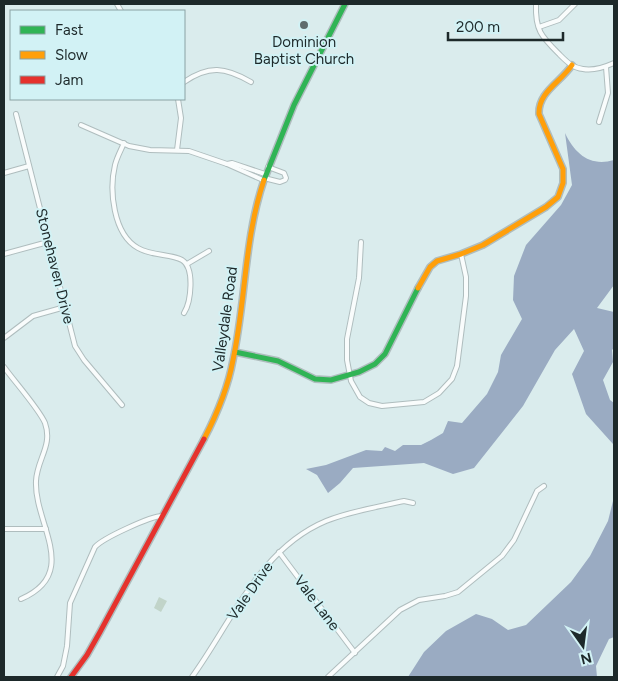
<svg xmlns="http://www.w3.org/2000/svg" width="618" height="681" font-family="Figtree,sans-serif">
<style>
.green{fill:#c1d4c9}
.water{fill:#9aabc2}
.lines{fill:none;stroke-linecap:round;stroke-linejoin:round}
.street-casing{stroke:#afbdbe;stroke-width:6}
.fast-casing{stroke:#afbdbe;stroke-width:8}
.slow-casing{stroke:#afbdbe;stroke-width:8}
.jam-casing{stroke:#afbdbe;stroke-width:8}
.street{stroke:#f9fcfc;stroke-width:4}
.fast{stroke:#30b455;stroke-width:5}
.slow{stroke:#ff9f0a;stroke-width:5}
.jam{stroke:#e5322d;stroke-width:5}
.poi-dot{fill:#5f6d6e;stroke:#d2f2f5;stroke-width:2}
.labels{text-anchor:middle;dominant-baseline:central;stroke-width:4;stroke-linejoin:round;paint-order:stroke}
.poi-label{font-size:15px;fill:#1d292a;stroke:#d2f2f5}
.street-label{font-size:15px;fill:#1d292a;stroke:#d2f2f5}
</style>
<rect width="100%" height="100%" fill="#daeced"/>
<path class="green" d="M 159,597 L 167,601 L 161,612 L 154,608 Z"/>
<g class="water">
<path d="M 565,133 C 575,154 590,167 614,160 L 614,285 L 597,308 L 614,312 L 614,348 L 612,350 L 613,362 L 603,380 L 610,400 L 614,403 L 614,451 L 613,444 L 586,414 L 572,374 L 584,351 L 574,329 L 555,350 L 523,406 L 474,468 L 453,474 L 424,463 L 353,468 L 340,483 L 328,493 L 317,475 L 306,469 L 326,465 L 366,450 L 382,451 L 385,447 L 395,451 L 403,445 L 421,445 L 431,440 L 443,433 L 448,421 L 462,423 L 487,394 L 498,372 L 501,355 L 522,319 L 513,300 L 514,276 L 526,245 L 561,205 L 572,185 Z"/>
<path d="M 614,497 L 614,637 L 609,639 L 596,666 L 597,677 L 408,677 L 424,652 L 446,631 L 476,614 L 492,619 L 508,630 L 526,625 L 571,582 L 590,556 L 608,521 Z"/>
</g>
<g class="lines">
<g class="street-casing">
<g id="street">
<path d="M 117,4 L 121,11"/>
<path d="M 536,4 C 535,31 542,37 560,55 C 567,62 573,68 583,69 C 594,71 605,67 614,63"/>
<path d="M 539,27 L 559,20 L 575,4"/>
<path d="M 184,82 C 209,65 225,67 251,82"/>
<path d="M 16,114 L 75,346 L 84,360 L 122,405"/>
<path d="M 599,122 L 608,93 L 606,67"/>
<path d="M 81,125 L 129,146 L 150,150 L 189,151 L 227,164 L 263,180"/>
<path d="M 124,143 C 121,150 117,157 115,165 C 109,190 113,234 138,248 C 152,256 171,254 182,260 C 195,268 191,302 184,313"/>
<path d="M 177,150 L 181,118 L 178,99"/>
<path d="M 227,164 L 232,163 L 265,174"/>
<path d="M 4,173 L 29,166"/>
<path d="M 264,178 L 280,182 L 285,180 L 286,178 L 284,173 L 268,167"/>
<path d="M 361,242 L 359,278 L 347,339 L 347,360 L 351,381 L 360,397 L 369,403 L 382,406 L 424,402 L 439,393 L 452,379 L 457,366 L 466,296 L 466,277 L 461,254"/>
<path d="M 4,254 L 48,242"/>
<path d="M 187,264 L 209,251"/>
<path d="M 4,338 L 33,316 L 65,307"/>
<path d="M 4,367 C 14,381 39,409 45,423 C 53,446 37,459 36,481 C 34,524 81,573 21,599"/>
<path d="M 4,529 L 46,529"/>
<path d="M 279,552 L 355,653"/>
<path d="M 57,677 L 63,666 L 67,646 L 70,603 L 95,547 C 103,538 151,516 162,516"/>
<path d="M 192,677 C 232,622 259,549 326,521 C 351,511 378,507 404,501 L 413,503"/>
<path d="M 328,677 L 400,610 L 419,600 L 445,596 L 458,592 L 502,556 L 514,540 L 537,491 L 544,486"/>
</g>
</g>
<g class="fast-casing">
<g id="fast">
<path d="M 264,180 L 294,105 L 345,4"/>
<path d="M 235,352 L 278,361 L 315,379 L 331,380 L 359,372 L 375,364 L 385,354 L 418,288"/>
</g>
</g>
<g class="slow-casing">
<g id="slow">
<path d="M 418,288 L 430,267 L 437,261 L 461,254 L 483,245 L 546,207 L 558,197 L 563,183 L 563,169 L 539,114 C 538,92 561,82 572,65"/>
<path d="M 204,439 C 217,414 228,388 233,360 C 246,300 244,239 264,180"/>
</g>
</g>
<g class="jam-casing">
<path id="jam" d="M 71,677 L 87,655 L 100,632 L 204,439"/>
</g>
<use href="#street" class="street"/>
<use href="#fast" class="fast"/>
<use href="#slow" class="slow"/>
<use href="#jam" class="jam"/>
</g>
<circle class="poi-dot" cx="304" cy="25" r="5"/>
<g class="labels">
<g class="poi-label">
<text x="304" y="42">Dominion<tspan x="304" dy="17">Baptist Church</tspan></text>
</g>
<g class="street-label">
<text transform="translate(55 266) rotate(76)">Stonehaven Drive</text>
<text transform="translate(225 319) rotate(-82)">Valleydale Road</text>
<text transform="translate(250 591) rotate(-55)">Vale Drive</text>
<text transform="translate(317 603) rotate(53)">Vale Lane</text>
</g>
</g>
<rect width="618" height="681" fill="none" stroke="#1d292a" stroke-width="10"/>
<rect x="10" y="10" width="175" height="90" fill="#d2f2f5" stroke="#8aa2a4"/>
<rect x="20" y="26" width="25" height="8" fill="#30b455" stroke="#8aa2a4"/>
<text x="55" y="35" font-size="15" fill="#1d292a">Fast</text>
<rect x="20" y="51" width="25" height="8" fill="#ff9f0a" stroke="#8aa2a4"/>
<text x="55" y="60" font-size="15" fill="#1d292a">Slow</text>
<rect x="20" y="76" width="25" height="8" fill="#e5322d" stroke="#8aa2a4"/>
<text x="55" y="85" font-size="15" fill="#1d292a">Jam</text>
<g transform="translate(583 646) rotate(166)" stroke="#d2f2f5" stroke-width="4" paint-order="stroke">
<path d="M0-4L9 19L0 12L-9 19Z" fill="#1d292a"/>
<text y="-8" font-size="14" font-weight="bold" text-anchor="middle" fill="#1d292a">N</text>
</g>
<path d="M448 32v8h115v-8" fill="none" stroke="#1d292a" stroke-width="2.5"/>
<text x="456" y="32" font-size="15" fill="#1d292a" stroke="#d2f2f5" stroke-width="4" paint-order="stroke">200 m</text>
</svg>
